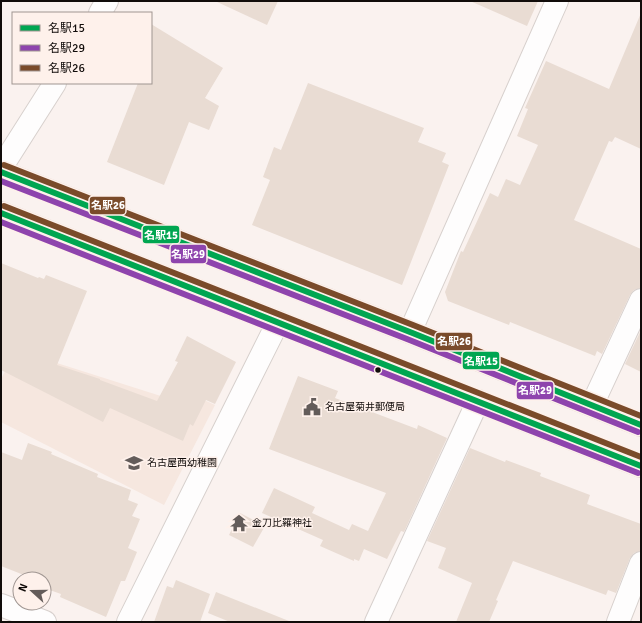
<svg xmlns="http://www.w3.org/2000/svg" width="642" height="623" font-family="Signika,'Noto Sans JP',sans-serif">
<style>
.education{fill:#f6e7df}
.building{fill:#e9dcd3}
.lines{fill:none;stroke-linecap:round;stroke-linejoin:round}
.street-casing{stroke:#d7d0cd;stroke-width:24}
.secondary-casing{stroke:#d7d0cd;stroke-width:24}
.street{stroke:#fefdfd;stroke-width:22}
.secondary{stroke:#fefdfd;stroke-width:22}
.bus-1-casing{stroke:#fef1eb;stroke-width:9}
.bus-2-casing{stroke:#fef1eb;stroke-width:9}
.bus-3-casing{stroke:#fef1eb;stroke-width:9}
.bus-1{stroke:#00a651;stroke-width:6}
.bus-2{stroke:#8e44ad;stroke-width:6}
.bus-3{stroke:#7a4b2a;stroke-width:6}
.bus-dot{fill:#110c0a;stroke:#fef1eb;stroke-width:1.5}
.labels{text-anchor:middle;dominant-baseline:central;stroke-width:3;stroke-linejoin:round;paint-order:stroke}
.poi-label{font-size:10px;fill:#110c0a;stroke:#fef1eb;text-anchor:start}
.line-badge{stroke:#fef1eb;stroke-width:1.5}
.badge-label{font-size:11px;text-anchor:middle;font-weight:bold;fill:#fff}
</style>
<rect width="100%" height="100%" fill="#faf2ef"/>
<path class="education" d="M 16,350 L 186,404 L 191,394 L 215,405 L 164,505 L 1,422 L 1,379 Z"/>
<g class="building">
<path d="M 215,1 L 278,1 L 267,25 Z"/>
<path d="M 470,1 L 538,1 L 527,26 Z"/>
<path d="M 641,13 L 641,149 L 615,137 L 612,142 L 609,141 L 574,220 L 641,249 L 641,288 L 634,290 L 630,295 L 602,354 L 597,351 L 595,356 L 510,322 L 509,325 L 448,301 L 445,292 L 461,251 L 463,252 L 490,193 L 498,197 L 506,179 L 520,185 L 538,145 L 517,136 L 528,109 L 525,108 L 546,61 L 609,89 Z"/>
<path d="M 151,24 L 223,68 L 205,98 L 219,106 L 209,130 L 189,122 L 164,185 L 107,162 L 138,83 L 151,83 Z"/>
<path d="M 308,83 L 424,128 L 418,142 L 446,153 L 442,162 L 449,165 L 402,285 L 252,225 L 270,180 L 263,177 L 274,147 L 281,150 Z"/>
<path d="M 1,263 L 38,278 L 39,277 L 44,279 L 46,275 L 87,291 L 57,365 L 100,379 L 100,380 L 157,401 L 178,362 L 175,361 L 187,336 L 236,362 L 215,404 L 206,400 L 193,426 L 190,424 L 183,441 L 110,408 L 103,422 L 1,370 Z"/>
<path d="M 641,330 L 641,372 L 625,364 Z"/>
<path d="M 298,376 L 338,391 L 335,398 L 417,429 L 418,425 L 447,438 L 404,532 L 401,531 L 387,559 L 364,549 L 359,561 L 354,559 L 354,561 L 320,546 L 323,540 L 262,513 L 274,488 L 315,507 L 312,513 L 349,530 L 352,524 L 368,531 L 386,493 L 269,449 Z"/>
<path d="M 28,443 L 52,452 L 51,454 L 98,474 L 97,477 L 131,490 L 128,500 L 138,504 L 132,516 L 140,519 L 128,548 L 137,552 L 125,581 L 121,581 L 106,617 L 60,597 L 61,594 L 44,588 L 44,579 L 34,579 L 1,566 L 1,452 L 22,460 Z"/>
<path d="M 470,448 L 505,462 L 506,460 L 541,473 L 540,476 L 590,495 L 587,504 L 641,524 L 641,551 L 634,553 L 630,558 L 616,593 L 608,590 L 606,595 L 513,561 L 496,600 L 498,601 L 489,622 L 456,622 L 472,583 L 438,568 L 446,548 L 427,541 Z"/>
<path d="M 240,513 L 265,526 L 253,547 L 229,535 Z"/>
<path d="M 176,580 L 210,594 L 200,622 L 154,622 L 167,586 L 173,588 Z"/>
<path d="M 216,592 L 289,621 L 289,622 L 230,622 L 208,613 Z"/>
</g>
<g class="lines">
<g class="street-casing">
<g id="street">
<path d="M 100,13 L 107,1"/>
<path d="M 1,168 L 55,83"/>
<path d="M 410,332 L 557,1"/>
<path d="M 592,405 L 641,300"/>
<path d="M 1,605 L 45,622"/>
<path d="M 128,622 L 278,322"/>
<path d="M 376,622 L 478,401"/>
<path d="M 618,622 L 641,563"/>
</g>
</g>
<g class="secondary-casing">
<g id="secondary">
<path d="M 1,172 L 410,332 L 641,425"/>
<path d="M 1,213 L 641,466"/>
</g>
</g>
<use href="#street" class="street"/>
<use href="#secondary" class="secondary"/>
<g class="bus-1-casing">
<g id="bus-1">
<path d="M 1,172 L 410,332 L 641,425"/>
<path d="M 1,213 L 641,466"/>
</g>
</g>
<g class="bus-2-casing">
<g id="bus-2">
<path d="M 1,181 L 407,339 L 638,432"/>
<path d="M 1,222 L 638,473"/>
</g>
</g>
<g class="bus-3-casing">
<g id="bus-3">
<path d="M 4,165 L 413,325 L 641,416"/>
<path d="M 4,206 L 641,457"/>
</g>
</g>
<use href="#bus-1" class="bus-1"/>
<use href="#bus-2" class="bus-2"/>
<use href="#bus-3" class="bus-3"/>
</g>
<defs>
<g id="civic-bare" transform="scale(1.38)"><path d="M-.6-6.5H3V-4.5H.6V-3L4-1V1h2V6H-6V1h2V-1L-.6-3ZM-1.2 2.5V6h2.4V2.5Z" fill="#635c5a" stroke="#fef1eb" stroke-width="2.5" paint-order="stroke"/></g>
<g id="school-bare" transform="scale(1.38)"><path d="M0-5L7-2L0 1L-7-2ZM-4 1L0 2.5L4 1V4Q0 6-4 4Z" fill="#635c5a" stroke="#fef1eb" stroke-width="2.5" paint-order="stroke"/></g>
<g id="temple-bare" transform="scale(1.38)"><path d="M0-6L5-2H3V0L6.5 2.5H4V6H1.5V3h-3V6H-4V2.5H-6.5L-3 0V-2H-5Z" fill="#635c5a" stroke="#fef1eb" stroke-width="2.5" paint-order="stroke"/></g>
</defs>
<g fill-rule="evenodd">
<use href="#civic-bare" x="312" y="407"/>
<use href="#school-bare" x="134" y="463"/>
<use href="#temple-bare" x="239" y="523"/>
</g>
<circle class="bus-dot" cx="378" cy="370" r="3.5"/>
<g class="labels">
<g class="poi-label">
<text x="325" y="407">名古屋菊井郵便局</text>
<text x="147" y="463">名古屋西幼稚園</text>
<text x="252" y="523">金刀比羅神社</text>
</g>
</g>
<g class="line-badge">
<rect x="89" y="196" width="37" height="19" rx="4" fill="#7a4b2a"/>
<rect x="142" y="225" width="38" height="19" rx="4" fill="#00a651"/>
<rect x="170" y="244" width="37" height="20" rx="4" fill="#8e44ad"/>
<rect x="435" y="332" width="38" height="19" rx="4" fill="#7a4b2a"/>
<rect x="462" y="351" width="38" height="19" rx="4" fill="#00a651"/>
<rect x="516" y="381" width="38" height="19" rx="4" fill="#8e44ad"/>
</g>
<g class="badge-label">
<text x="108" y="209">名駅26</text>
<text x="161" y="239">名駅15</text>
<text x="188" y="258">名駅29</text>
<text x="454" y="345">名駅26</text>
<text x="481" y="365">名駅15</text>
<text x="535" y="394">名駅29</text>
</g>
<rect width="642" height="623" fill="none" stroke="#110c0a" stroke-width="4"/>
<rect x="12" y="12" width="140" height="72" fill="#fef1eb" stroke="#9f9591"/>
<rect x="20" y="25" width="20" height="6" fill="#00a651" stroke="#9f9591"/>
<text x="48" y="32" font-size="12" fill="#110c0a">名駅15</text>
<rect x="20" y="45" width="20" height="6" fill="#8e44ad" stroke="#9f9591"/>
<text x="48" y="52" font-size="12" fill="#110c0a">名駅29</text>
<rect x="20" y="65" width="20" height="6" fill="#7a4b2a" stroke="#9f9591"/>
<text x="48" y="72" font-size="12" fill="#110c0a">名駅26</text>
<g transform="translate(32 591) rotate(291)"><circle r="19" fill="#fef1eb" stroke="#9f9591"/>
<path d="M0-3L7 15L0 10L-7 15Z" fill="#635c5a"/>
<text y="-6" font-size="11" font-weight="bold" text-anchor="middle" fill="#110c0a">N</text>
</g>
</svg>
